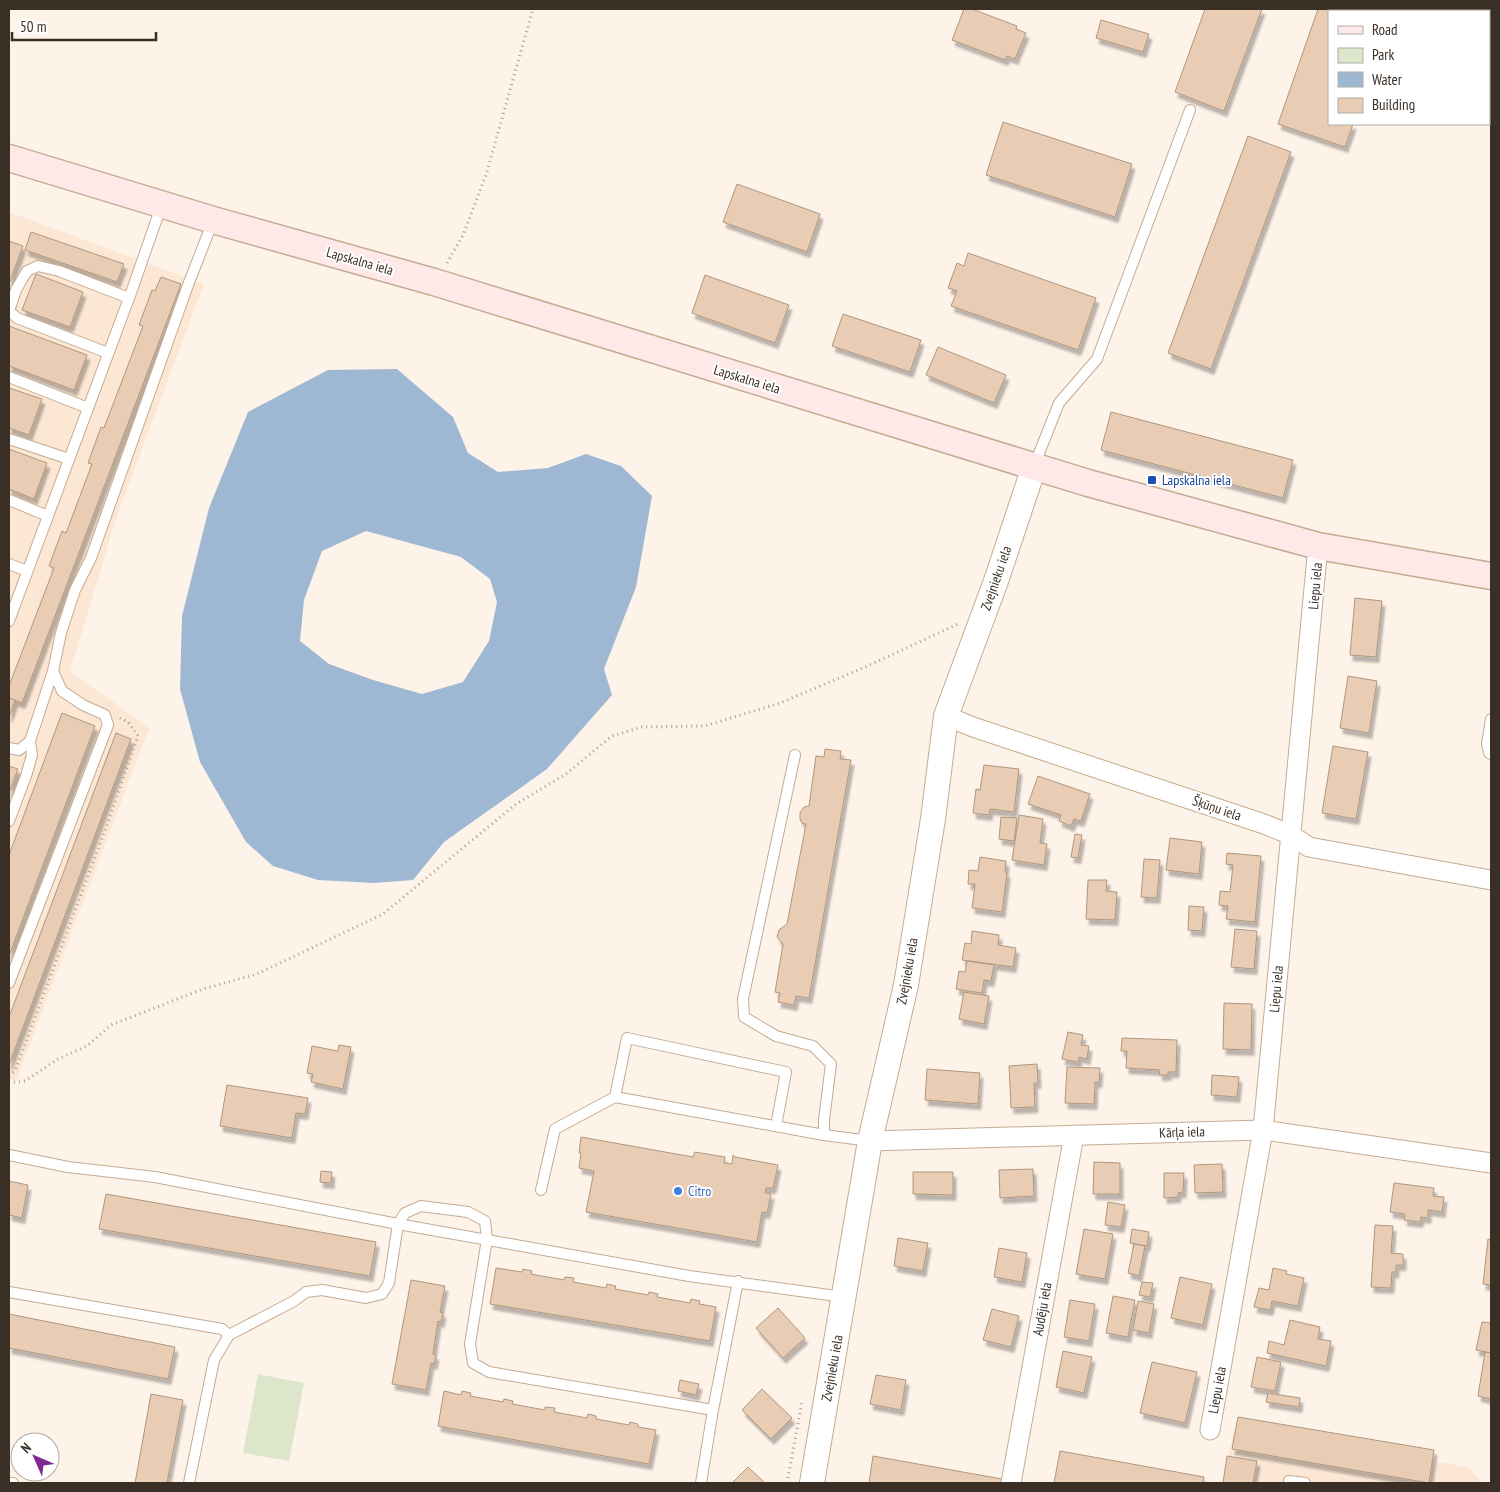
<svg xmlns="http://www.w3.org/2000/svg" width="1500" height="1492" font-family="'PT Sans Narrow',sans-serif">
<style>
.built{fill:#fbe7d4}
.green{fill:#dde6cb}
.water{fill:#9eb8d4;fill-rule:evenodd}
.building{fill:#e8cdb4;stroke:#af967e;filter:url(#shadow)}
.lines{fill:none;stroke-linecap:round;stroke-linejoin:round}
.service-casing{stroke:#c5ab92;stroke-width:12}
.minor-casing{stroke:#c5ab92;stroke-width:21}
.tertiary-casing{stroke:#c5ab92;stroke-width:26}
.secondary-casing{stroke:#c5ab92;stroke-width:29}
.path{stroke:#a89d93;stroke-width:3;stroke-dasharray:1 4;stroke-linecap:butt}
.service{stroke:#fff;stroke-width:10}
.minor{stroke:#fff;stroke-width:19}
.tertiary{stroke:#fff;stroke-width:24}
.secondary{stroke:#fee9e8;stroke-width:26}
.transit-dot{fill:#1a4fb4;stroke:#fff;stroke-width:2}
.shop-dot{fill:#3f7fe0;stroke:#fff;stroke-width:2}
.labels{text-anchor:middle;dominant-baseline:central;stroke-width:4;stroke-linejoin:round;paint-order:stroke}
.street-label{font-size:14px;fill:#3a2f25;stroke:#fff}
.transit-label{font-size:14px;fill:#164399;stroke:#fff;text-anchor:start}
.shop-label{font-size:14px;fill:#366cbe;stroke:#fff;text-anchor:start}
</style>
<defs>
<filter id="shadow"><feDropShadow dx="3" dy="5.5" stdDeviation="1" flood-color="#0004"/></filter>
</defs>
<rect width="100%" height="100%" fill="#fef3e9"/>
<g class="built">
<path d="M 9,212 L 204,284 L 118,513 L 70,671 L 149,728 L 16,1081 L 9,1080 Z"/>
<path d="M 1234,1428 L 1467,1467 L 1481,1480 L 1481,1483 L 1223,1483 Z"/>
</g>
<path class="green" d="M 258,1374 L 304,1383 L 289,1461 L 243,1453 Z"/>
<path class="water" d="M 397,369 L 453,417 L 468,453 L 498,472 L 548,468 L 586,454 L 621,466 L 652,496 L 636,587 L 604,669 L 612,695 L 547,769 L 444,842 L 413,880 L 374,883 L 318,880 L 273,866 L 246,842 L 200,762 L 180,689 L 182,616 L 209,508 L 248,412 L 328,370 ZM 366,531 L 461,557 L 490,579 L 497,602 L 489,641 L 463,682 L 422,694 L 373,680 L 329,664 L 300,641 L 304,600 L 322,551 Z"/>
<g class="building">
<path d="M 964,9 L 972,9 L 1017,26 L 1016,29 L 1026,33 L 1015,59 L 1007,56 L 1005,60 L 952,40 Z"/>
<path d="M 1205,9 L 1262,9 L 1224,111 L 1175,92 Z"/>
<path d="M 1318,9 L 1392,9 L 1392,11 L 1329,11 L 1329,124 L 1353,124 L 1345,147 L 1278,124 Z"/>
<path d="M 1101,20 L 1149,34 L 1143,52 L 1096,38 Z"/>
<path d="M 1491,24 L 1491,114 L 1489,113 L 1489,31 Z"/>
<path d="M 1003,122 L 1132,164 L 1115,217 L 986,175 Z"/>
<path d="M 1248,136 L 1291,152 L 1211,369 L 1168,353 Z"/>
<path d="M 737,184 L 820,214 L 807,252 L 723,222 Z"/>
<path d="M 31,232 L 124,264 L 117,282 L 25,250 Z"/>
<path d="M 9,241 L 23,246 L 9,284 Z"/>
<path d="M 968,253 L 1096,298 L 1078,350 L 951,306 L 957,291 L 948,288 L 957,263 L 964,266 Z"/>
<path d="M 36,274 L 83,292 L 70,327 L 22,310 Z"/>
<path d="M 705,275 L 789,305 L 775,343 L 692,313 Z"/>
<path d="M 161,277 L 181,284 L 22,703 L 9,698 L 9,686 L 54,568 L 49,566 L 62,531 L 66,533 L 92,464 L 88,463 L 101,427 L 104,428 L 143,326 L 139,325 L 152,290 L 155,291 Z"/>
<path d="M 843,314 L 921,340 L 910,372 L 832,346 Z"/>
<path d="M 9,326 L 87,355 L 74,390 L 9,366 Z"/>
<path d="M 938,347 L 1006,375 L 994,403 L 926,375 Z"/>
<path d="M 9,388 L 42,399 L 29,435 L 9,428 Z"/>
<path d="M 1111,412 L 1293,460 L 1283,498 L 1101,450 Z"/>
<path d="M 9,449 L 47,463 L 34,499 L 9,489 Z"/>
<path d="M 1355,598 L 1382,601 L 1376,657 L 1350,655 Z"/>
<path d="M 1348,676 L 1377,681 L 1369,733 L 1340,728 Z"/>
<path d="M 9,698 L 15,700 L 9,717 Z"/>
<path d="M 62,713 L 95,726 L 9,956 L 9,855 Z"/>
<path d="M 116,733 L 131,739 L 9,1065 L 9,1017 Z"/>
<path d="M 1333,746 L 1368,752 L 1356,819 L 1322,813 Z"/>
<path d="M 825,749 L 841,751 L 840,759 L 851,760 L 809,998 L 796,996 L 794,1005 L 778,1002 L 780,993 L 775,992 L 783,944 L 777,937 L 779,930 L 787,924 L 806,824 L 802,823 L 800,819 L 800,813 L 804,807 L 809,806 L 816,756 L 824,757 Z"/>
<path d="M 984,765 L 1019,769 L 1014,812 L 990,809 L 989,815 L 973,813 L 976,789 L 980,790 Z"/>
<path d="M 9,766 L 18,769 L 9,793 Z"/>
<path d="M 1038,776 L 1090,794 L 1081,821 L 1074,819 L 1071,826 L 1059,821 L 1061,815 L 1028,804 Z"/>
<path d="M 1019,815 L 1043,819 L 1040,843 L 1047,844 L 1044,865 L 1012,860 Z"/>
<path d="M 1001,817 L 1017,818 L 1014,841 L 999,839 Z"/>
<path d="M 1075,834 L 1082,835 L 1078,858 L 1071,857 Z"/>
<path d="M 1170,838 L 1202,842 L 1199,874 L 1166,870 Z"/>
<path d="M 1227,853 L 1261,856 L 1255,922 L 1226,919 L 1228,906 L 1219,905 L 1220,891 L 1230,892 L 1233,865 L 1226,864 Z"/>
<path d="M 980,857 L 1006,861 L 1005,872 L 1007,873 L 1002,912 L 972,908 L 975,884 L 968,884 L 969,870 L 978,871 Z"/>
<path d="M 1144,859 L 1160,860 L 1157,898 L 1141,897 Z"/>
<path d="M 1088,880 L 1107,880 L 1106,891 L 1117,892 L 1115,920 L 1086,919 Z"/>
<path d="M 1189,906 L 1204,907 L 1202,931 L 1188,930 Z"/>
<path d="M 1235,929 L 1257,931 L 1254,969 L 1231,967 Z"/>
<path d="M 972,931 L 999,935 L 998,945 L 1016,948 L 1013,967 L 962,960 L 965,943 L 971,944 Z"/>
<path d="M 967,961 L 994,965 L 991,981 L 984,980 L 982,993 L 956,989 L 959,971 L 965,972 Z"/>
<path d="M 964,992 L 989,996 L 984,1024 L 959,1019 Z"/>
<path d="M 1224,1003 L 1252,1004 L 1251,1050 L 1223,1049 Z"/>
<path d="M 1068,1032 L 1083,1035 L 1081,1045 L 1089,1046 L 1087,1059 L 1079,1057 L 1078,1062 L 1062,1059 Z"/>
<path d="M 1122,1038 L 1177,1040 L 1176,1072 L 1168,1072 L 1168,1075 L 1159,1075 L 1160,1070 L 1126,1068 L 1127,1051 L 1121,1051 Z"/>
<path d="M 339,1045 L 351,1047 L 343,1089 L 311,1082 L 313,1074 L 307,1073 L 312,1046 L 338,1051 Z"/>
<path d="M 1037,1064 L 1038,1083 L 1034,1083 L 1035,1107 L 1011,1108 L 1009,1066 Z"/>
<path d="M 1067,1067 L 1100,1068 L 1099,1082 L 1095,1082 L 1094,1104 L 1065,1103 Z"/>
<path d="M 927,1069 L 980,1073 L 978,1104 L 925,1100 Z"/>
<path d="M 1212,1075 L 1239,1077 L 1237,1097 L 1211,1095 Z"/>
<path d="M 227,1085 L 308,1098 L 305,1114 L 296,1113 L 292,1138 L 220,1126 Z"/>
<path d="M 581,1137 L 693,1157 L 695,1152 L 725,1157 L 724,1163 L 732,1164 L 733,1155 L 735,1157 L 778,1165 L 773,1188 L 766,1188 L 765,1193 L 771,1194 L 767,1213 L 762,1212 L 757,1242 L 586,1212 L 594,1171 L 579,1168 L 581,1153 L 579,1153 Z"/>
<path d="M 1094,1162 L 1120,1163 L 1120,1194 L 1093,1194 Z"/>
<path d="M 1222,1164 L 1223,1192 L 1195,1193 L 1194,1165 Z"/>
<path d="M 1033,1169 L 1034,1196 L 1000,1198 L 999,1170 Z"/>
<path d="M 321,1171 L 332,1172 L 331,1183 L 320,1182 Z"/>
<path d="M 913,1172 L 953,1172 L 953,1195 L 913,1194 Z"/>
<path d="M 1164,1173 L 1184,1173 L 1183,1192 L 1178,1193 L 1178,1197 L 1164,1198 Z"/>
<path d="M 9,1181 L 28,1185 L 22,1218 L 9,1215 Z"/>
<path d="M 1394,1183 L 1434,1188 L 1433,1196 L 1444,1197 L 1442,1212 L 1428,1210 L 1428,1218 L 1421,1217 L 1420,1222 L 1404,1220 L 1405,1214 L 1390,1212 Z"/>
<path d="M 106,1194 L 376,1242 L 370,1276 L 99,1229 Z"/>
<path d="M 1108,1202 L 1125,1205 L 1121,1227 L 1105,1225 Z"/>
<path d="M 1375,1225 L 1393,1226 L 1391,1253 L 1403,1254 L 1403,1265 L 1396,1265 L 1396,1272 L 1392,1272 L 1391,1288 L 1371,1287 Z"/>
<path d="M 1084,1229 L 1113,1234 L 1105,1279 L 1076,1274 Z"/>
<path d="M 1132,1229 L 1149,1232 L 1147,1246 L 1130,1243 Z"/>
<path d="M 898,1238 L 928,1243 L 923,1271 L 894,1266 Z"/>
<path d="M 1488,1239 L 1491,1240 L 1491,1285 L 1483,1284 Z"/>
<path d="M 1134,1244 L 1145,1246 L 1139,1276 L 1128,1273 Z"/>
<path d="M 999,1248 L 1027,1253 L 1022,1282 L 994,1277 Z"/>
<path d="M 496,1268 L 522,1272 L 523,1269 L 532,1271 L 531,1274 L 564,1280 L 565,1277 L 574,1278 L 573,1282 L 606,1288 L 607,1284 L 616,1286 L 615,1289 L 648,1295 L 649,1292 L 658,1294 L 657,1297 L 690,1303 L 691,1299 L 700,1301 L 699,1304 L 716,1307 L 710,1341 L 490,1304 Z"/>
<path d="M 1273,1268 L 1287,1271 L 1286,1274 L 1304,1278 L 1298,1306 L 1272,1301 L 1270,1310 L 1254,1307 L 1259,1288 L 1269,1290 Z"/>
<path d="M 1180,1277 L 1212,1284 L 1203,1325 L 1171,1318 Z"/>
<path d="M 411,1280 L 445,1286 L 440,1312 L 443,1313 L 441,1322 L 438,1321 L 433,1354 L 436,1355 L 434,1364 L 431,1363 L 426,1390 L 392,1384 Z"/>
<path d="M 1142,1282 L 1153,1283 L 1150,1297 L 1139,1295 Z"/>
<path d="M 1113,1296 L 1135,1300 L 1128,1337 L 1106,1333 Z"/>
<path d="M 1070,1300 L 1095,1304 L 1089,1341 L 1064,1337 Z"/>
<path d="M 1138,1301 L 1154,1304 L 1149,1333 L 1133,1330 Z"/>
<path d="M 778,1308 L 805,1338 L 783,1358 L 756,1328 Z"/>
<path d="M 992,1309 L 1019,1316 L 1011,1347 L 983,1340 Z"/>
<path d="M 9,1314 L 175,1347 L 168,1379 L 9,1348 Z"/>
<path d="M 1290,1320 L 1320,1327 L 1318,1339 L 1331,1341 L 1326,1366 L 1267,1353 L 1269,1341 L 1284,1345 Z"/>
<path d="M 1482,1322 L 1491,1323 L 1491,1353 L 1476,1350 Z"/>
<path d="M 1063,1351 L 1092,1357 L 1084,1393 L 1056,1387 Z"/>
<path d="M 1485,1352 L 1491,1353 L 1491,1399 L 1478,1396 Z"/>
<path d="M 1257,1357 L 1281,1362 L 1275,1391 L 1251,1387 Z"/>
<path d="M 1152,1362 L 1197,1372 L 1185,1423 L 1140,1413 Z"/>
<path d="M 876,1375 L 906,1380 L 901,1410 L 870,1404 Z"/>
<path d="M 680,1380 L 699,1384 L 696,1395 L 678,1391 Z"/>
<path d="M 762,1389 L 792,1418 L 771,1439 L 742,1410 Z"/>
<path d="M 444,1391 L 461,1395 L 462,1391 L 471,1393 L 470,1396 L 503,1402 L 504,1399 L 513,1401 L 512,1404 L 545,1410 L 545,1407 L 555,1408 L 554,1412 L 587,1418 L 588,1414 L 596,1416 L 596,1419 L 629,1425 L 630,1422 L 638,1424 L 638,1427 L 656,1430 L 649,1464 L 438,1426 Z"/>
<path d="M 1268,1393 L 1300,1398 L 1299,1407 L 1266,1402 Z"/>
<path d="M 151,1394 L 183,1400 L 167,1483 L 135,1483 Z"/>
<path d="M 1238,1417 L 1434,1450 L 1429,1483 L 1232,1449 Z"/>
<path d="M 1060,1451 L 1204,1477 L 1203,1483 L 1054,1483 Z"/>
<path d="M 873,1456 L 1002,1479 L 1001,1483 L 869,1483 Z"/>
<path d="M 1227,1456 L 1257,1461 L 1253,1483 L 1223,1483 Z"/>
<path d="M 748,1467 L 765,1483 L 732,1483 Z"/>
</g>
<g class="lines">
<g class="service-casing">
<g id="service">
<path d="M 108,353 L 17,318 L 9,311 L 16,290 L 27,271 L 38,266 L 59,271 L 129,298"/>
<path d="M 9,377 L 88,408"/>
<path d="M 9,439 L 69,459"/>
<path d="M 1034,466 L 1059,403 L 1097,359 L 1190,110"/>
<path d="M 9,500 L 48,516"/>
<path d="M 9,564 L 27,571"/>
<path d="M 9,621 L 132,290 L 162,204"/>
<path d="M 1491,719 L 1487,744 L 1489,753 L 1491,754"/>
<path d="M 9,748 L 19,750 L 30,741 L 53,671"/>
<path d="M 795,755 L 743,999 L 744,1017 L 776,1036 L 813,1046 L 831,1064 L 824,1120 L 824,1135"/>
<path d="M 9,821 L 26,776 L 32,755 L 30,741"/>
<path d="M 9,983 L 108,725 L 105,715 L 83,705 L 62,691 L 53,671 L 61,633 L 75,590 L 91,558 L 188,285 L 213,221"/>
<path d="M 615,1097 L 627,1038 L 786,1072 L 776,1126"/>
<path d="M 9,1155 L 68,1167 L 155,1177 L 398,1224 L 405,1213 L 421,1206 L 468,1212 L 485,1221 L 487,1239 L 470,1344 L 473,1363 L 489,1372 L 713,1410"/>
<path d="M 541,1190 L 555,1129 L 615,1097 L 824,1135 L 870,1141"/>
<path d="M 9,1292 L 222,1329 L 229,1335"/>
<path d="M 1289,1481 L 1305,1483"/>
<path d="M 9,1483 L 13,1483"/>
<path d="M 189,1483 L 214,1360 L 229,1335 L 294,1301 L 306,1292 L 322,1290 L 366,1298 L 382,1294 L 389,1283 L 398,1224 L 689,1276 L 844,1297"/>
<path d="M 701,1483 L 713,1410 L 738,1281"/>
</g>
</g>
<g class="minor-casing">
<g id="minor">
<path d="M 946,716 L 973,727 L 1264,824 L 1291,835 L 1309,847 L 1491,880"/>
<path d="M 870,1141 L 1263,1130 L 1491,1163"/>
<path d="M 1210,1430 L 1263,1130 L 1318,546"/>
<path d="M 1011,1483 L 1074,1135"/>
</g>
</g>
<g class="tertiary-casing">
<path id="tertiary" d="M 812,1483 L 870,1141 L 906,985 L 933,819 L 946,716 L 996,581 L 1034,467"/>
</g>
<g class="secondary-casing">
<path id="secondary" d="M 9,158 L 213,220 L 434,282 L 1088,483 L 1318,546 L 1491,576"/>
</g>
<g class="path">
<path d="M 447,263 L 463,235 L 486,175 L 533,9"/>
<path d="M 9,1076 L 15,1071 L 107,825 L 138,736 L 128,722 L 120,718"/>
<path d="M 9,1083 L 25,1081 L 58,1059 L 87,1046 L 111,1025 L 203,989 L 257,974 L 383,914 L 516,804 L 566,774 L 612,736 L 642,727 L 705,726 L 780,703 L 863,668 L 958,624"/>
<path d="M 787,1483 L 802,1402"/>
</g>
<use href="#service" class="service"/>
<use href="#minor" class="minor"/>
<use href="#tertiary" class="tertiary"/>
<use href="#secondary" class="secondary"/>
</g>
<rect class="transit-dot" x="1147" y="475" width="10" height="10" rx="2.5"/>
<circle class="shop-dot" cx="678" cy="1191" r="5"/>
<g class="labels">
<g class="street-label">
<text transform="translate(360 261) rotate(16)">Lapskalna iela</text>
<text transform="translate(747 379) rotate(17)">Lapskalna iela</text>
<text transform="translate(996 578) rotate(-71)">Zvejnieku iela</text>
<text transform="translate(1315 586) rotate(-85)">Liepu iela</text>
<text transform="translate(1217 808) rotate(19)">Šķūņu iela</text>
<text transform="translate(907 971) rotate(-80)">Zvejnieku iela</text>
<text transform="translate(1276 989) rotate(-85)">Liepu iela</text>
<text transform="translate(1182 1132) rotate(-2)">Kārļa iela</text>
<text transform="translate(1042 1309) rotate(-80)">Audēju iela</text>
<text transform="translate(832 1368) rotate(-80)">Zvejnieku iela</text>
<text transform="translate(1217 1390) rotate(-80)">Liepu iela</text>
</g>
<g class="transit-label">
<text x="1162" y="480">Lapskalna iela</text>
</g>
<g class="shop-label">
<text x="688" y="1191">Citro</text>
</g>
</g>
<rect width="1500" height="1492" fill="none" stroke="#3a2f25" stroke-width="20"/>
<rect x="1328" y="10" width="162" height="115" fill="#ffffff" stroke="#b0aca8"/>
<rect x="1338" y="26" width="25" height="8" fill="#fee9e8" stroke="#b0aca8"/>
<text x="1372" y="35" font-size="15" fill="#3a2f25">Road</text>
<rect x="1338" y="48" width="25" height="15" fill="#dde6cb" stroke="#b0aca8"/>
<text x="1372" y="60" font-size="15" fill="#3a2f25">Park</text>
<rect x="1338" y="72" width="25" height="15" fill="#9eb8d4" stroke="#b0aca8"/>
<text x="1372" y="85" font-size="15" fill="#3a2f25">Water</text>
<rect x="1338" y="98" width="25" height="15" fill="#e8cdb4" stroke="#b0aca8"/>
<text x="1372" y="110" font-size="15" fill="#3a2f25">Building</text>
<g transform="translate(35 1457) rotate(315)"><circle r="24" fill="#ffffff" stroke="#b0aca8"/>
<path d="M0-4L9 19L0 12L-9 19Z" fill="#7f2997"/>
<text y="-8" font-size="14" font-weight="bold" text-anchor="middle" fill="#3a2f25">N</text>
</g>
<path d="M12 32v8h144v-8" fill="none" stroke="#3a2f25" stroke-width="2.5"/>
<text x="20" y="32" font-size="15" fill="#3a2f25" stroke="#ffffff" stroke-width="4" paint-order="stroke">50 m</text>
</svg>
